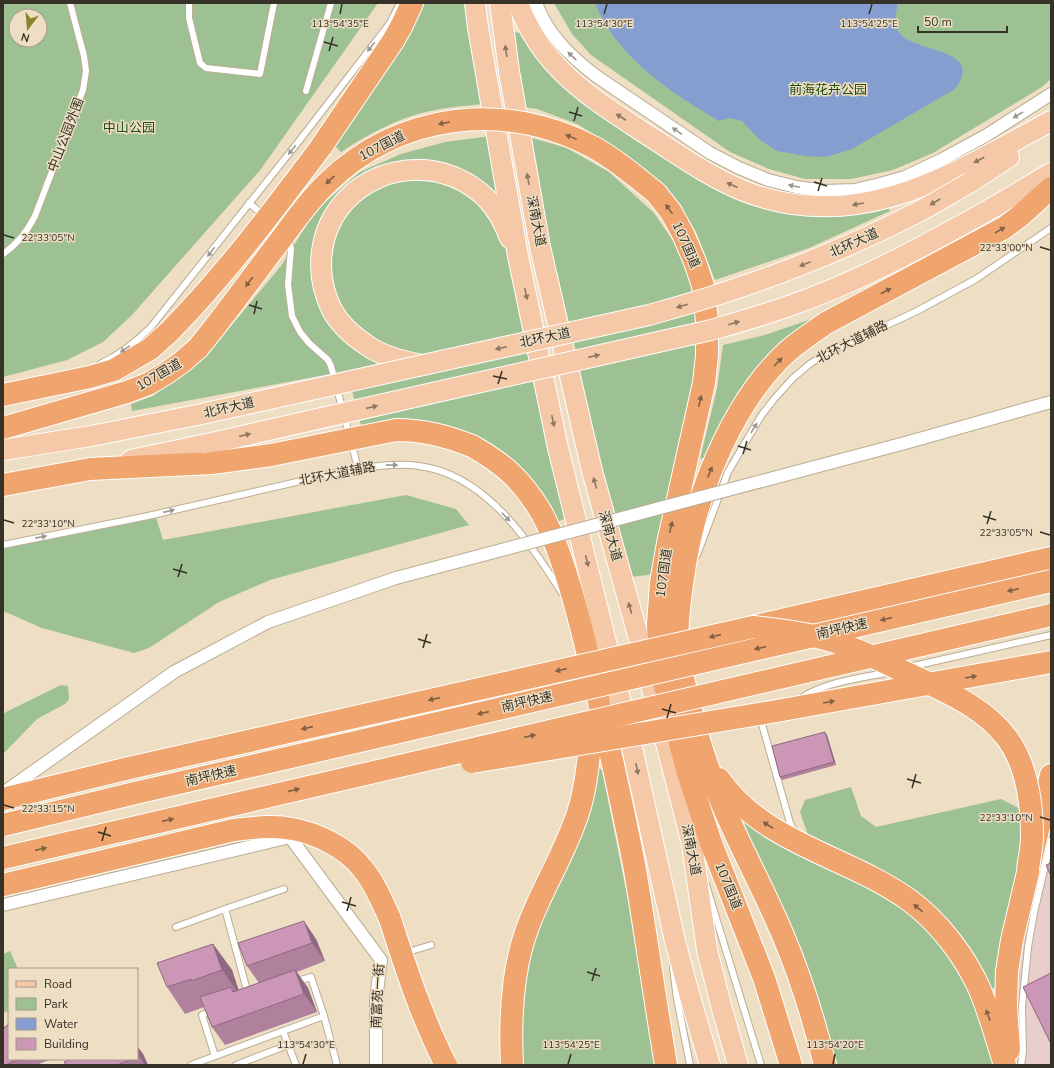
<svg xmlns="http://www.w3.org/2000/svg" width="1054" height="1068" font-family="'Nunito Sans','Noto Sans SC',sans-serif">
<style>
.industrial{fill:#e9cfcb}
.green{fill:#9ec194;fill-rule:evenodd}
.water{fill:#859ed0}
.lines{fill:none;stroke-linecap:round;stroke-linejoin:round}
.lane-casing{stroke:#bbad94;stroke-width:8}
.street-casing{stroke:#bbad94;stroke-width:14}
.primary-casing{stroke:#fff;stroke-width:22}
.highway-casing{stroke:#fff;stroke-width:24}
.lane{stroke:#fff;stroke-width:6}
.street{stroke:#fff;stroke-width:12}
.primary{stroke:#f5c9a7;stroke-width:20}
.highway{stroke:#efa56d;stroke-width:22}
.street-bridge-casing{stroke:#bbad94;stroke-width:14;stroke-linecap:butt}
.primary-bridge-casing{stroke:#fff;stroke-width:22;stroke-linecap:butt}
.highway-bridge-casing{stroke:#fff;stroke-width:24;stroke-linecap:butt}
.street-bridge{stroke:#fff;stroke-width:12}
.primary-bridge{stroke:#f5c9a7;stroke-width:20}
.highway-bridge{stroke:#efa56d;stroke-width:22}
.wall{fill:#af819d}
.shaded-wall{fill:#8f6980}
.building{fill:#cc96b7;stroke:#8f6980}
.oneway{fill:#9b9893}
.oneway2{fill:#8c7661}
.oneway3{fill:#816043}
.ticks{fill:none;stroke:#373227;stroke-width:1.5}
.labels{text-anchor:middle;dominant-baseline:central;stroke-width:3;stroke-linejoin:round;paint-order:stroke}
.park-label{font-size:13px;fill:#1e4e0c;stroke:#eddec4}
.street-label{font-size:13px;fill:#373227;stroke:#eddec4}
.ticks-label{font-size:10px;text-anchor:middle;fill:#373227;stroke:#eddec4;stroke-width:3;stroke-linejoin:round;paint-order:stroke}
</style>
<rect width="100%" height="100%" fill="#eddec4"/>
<path class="industrial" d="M 1051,870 L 1051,1065 L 1017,1065 L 1010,1021 L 1014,989 L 1034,878 Z"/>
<g class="green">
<path d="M 3,3 L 378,3 L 261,169 L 132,315 L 103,342 L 67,360 L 3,377 ZM 16,16 L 40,16 L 40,40 L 16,40 Z"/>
<path d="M 421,3 L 464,3 L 482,104 C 464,106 447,107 430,111 C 398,118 368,134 341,152 L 331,142 Z"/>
<path d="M 554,3 L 1051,3 L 1051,79 L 1042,87 L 933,153 L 893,170 L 851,179 L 805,179 L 769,169 L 730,152 L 591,55 L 572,34 Z"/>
<path d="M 513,32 L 522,33 L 544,68 L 585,100 L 715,187 L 887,206 L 890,211 L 809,248 L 715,280 L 696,232 L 669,193 L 626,154 L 577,124 L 537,109 L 521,107 Z"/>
<path d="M 491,136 L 501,195 L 505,246 L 515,282 L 566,518 L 555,523 L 493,446 L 362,429 L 347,371 L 132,411 L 131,404 L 153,396 L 220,339 L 281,266 L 316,210 L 360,172 L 401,154 L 445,142 Z"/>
<path d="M 525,136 L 567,148 L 609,172 L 654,213 L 680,251 L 691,287 L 698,321 L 696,356 L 691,405 L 654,574 L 631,577 L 599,465 Z"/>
<path d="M 820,316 L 710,456 L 700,459 L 717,389 L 723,345 L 765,335 Z"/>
<path d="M 406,495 L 456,509 L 469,525 L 270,580 L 219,602 L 149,648 L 134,653 L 42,628 L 3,611 L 3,546 L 155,514 L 163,540 Z"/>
<path d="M 61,685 L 68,686 L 69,699 L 65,704 L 37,719 L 3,754 L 3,715 L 6,712 Z"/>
<path d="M 598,767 L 602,770 L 631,915 L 656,1065 L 523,1065 L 521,1005 L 531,947 Z"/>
<path d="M 851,787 L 861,816 L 876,827 L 1001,799 L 1024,811 L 1026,841 L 999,987 L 986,990 L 968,954 L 809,838 L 800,812 L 805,800 Z"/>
<path d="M 730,803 L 855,880 L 901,906 L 933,934 L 969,983 L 996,1065 L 832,1065 Z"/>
<path d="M 10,951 L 18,969 L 9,969 L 9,1011 L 3,1013 L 3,954 Z"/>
</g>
<path class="water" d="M 595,3 L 898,3 C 896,11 894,22 898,31 C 911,54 987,46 955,89 L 852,149 L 826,157 L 805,156 L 777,151 L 760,140 L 742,121 L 730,118 L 719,121 C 670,92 617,57 595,3 Z"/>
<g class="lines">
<g class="lane-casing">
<g id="lane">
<path d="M 189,3 L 189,18 L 200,63 L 206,68 L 260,74 L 274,3"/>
<path d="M 306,91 L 331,3"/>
<path d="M 249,203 L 283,232"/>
<path d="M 289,239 L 291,249 L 288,285 L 292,316 L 300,332 L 309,343 L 328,360 L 331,366 L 358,468"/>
<path d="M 3,254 C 18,243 26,233 35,216 L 83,90 L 86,71 L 84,56 L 70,3"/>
<path d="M 100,364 C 119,355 136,342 151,327 L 299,141 L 390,23 L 400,3"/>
<path d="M 3,545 L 148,516 L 358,468 C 378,466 399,463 419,466 C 485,474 530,542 562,593"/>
<path d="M 697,555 L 728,472 L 761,416 L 775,398 L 793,378 L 811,363 L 832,351 L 917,311 L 976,279 L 1051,228"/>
<path d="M 909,667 L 1051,635"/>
<path d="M 800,699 C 823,682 862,678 890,672"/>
<path d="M 760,717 L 790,823 L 795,833"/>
<path d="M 706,885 L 761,1065"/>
<path d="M 176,927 L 225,909"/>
<path d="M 405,953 L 431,945"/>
<path d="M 673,968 L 677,999 L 690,1065"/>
<path d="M 294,982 L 311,977 L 324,1016"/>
<path d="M 248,994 L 225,909 L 284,889"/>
<path d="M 214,1010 L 202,1015 L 215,1056"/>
<path d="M 283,1031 L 296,1065"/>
<path d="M 191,1065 L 324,1016 L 337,1065"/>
<path d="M 236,1065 L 288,1045"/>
<path d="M 1021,1065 L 1023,1051 L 1022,1006 L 1028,947 L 1034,913 L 1051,840"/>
</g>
</g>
<g class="street-casing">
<g id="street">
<path d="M 536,3 C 547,34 570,56 596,76 L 710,153 L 739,168 L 768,180 L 796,187 L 826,191 L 855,190 L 880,184 L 905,177 L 941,160 L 987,135 L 1051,94"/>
<path d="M 905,443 L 1051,402"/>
<path d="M 3,793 L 174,672 L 268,622 L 396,578"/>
<path d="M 3,905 L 290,837 L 381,960 L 376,999 L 376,1065"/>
</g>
</g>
<g class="primary-casing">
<g id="primary">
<path d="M 475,3 L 478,28 L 518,256 L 558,448 L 631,743 L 675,941 L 690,997 L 710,1065"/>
<path d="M 500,3 L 509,71 L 540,247 L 592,471 L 641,646 L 692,844 L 707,950 L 722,1009 L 738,1065"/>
<path d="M 518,3 C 541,65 585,94 637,128 C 673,151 709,178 749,193 C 863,234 954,173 1051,121"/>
<path d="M 969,183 L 1009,157"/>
<path d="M 994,207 L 1051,173"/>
<path d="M 422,365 C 403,361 384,357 368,346 C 354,337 340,325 332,310 C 314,274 318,230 346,200 C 384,160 449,160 487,199 C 497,209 505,225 510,238"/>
<path d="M 3,450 L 91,436 L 197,415"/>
<path d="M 131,460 L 207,444"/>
</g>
</g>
<g class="highway-casing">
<g id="highway">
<path d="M 321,147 L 393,41 L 402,25 L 412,3"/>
<path d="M 640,180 L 656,193 L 671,212 L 683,234 L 695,262 L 703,286 L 707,321 L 707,355 L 704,383 L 668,543 L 661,583 L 658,625 L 660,652 L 663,679 L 688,773 L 700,810 L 711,843 L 764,978 L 791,1065"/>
<path d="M 3,395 L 90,377 L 114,370 L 150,349 L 169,332"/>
<path d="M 3,428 L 127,392 L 148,384 L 165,374"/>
<path d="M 472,446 C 505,465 521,479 541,512 C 552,532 560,555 567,577 C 579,615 588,654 597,693 C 610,752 624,811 635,870 C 646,935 655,1000 666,1065"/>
<path d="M 3,485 L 90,469 L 212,463"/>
<path d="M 756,626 L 1051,558"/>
<path d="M 719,779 C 764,844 848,856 909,900 C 939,922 965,956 980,990 C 990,1014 997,1040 1005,1065"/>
<path d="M 3,885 L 234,830 C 253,828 273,825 292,829 C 316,833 347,848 362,868 C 375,883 382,902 390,919"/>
<path d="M 1009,1050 L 1006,1006 L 1007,971 L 1012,940 L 1051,775"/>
<path d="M 512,1065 C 510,1024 511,984 522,945 C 535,899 563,859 578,813 C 587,785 589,754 592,724"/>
<path d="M 825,1065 C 814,1020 800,975 782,933 C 764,890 741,849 723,806 C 708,771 696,734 688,697 C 684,683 680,668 678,653 C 676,630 679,607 682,584 C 687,546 696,509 710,473 C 728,428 752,383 789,350 C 801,340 813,332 826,323 L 1004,228 L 1020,216 L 1051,188"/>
</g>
</g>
<use href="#lane" class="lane"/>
<use href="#street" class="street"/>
<use href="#primary" class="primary"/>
<use href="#highway" class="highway"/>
<g class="street-bridge-casing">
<path id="street-bridge" d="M 396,578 L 905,443"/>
</g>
<g class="primary-bridge-casing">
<g id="primary-bridge">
<path d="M 197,415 L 649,315 C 741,290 831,257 916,213 C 934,204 951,193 969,183"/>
<path d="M 207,444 L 711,330 C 737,323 763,315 789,306 C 861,281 928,244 994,207"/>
</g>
</g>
<g class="highway-bridge-casing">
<g id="highway-bridge">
<path d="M 169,332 C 225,275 273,211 321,147"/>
<path d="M 165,374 L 182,362 L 198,348 C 226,314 252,277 279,242 C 294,222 308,201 327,183 C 399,113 504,100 593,147 C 610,156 625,168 640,180"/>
<path d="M 212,463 L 271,455 L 396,430 C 424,430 446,436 472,446"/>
<path d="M 472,762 L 771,712 L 1051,662"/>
<path d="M 3,799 L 125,769 L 753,627 C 777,630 802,632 825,639 C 854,647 881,661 909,674 C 944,691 983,706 1007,738 C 1027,765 1032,805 1032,837 C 1032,848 1029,859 1028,870"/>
<path d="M 3,825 L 131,794 L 1051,581"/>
<path d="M 3,858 L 1051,615"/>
<path d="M 390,919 C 406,969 422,1018 446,1065"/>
</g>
</g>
<use href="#street-bridge" class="street-bridge"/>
<use href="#primary-bridge" class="primary-bridge"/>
<use href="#highway-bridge" class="highway-bridge"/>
</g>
<g class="wall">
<path d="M 827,735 L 836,765 L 782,780 L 780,777 Z"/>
<path d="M 316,939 L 325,961 L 297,972 L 308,988 L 317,1012 L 225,1045 L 212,1027 L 204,1007 L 185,1014 L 167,987 L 213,944 L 232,970 L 238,990 L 259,983 L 247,966 Z"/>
<path d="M 137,1046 L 143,1054 L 148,1065 L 66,1065 L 71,1059 L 137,1059 Z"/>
<path d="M 9,1059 L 52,1059 L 36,1065 L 3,1065 Z"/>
</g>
<g class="shaded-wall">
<path d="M 825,732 L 827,735 L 836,765 L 834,762 Z"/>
<path d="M 304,921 L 316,939 L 325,961 L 312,943 Z"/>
<path d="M 213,944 L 232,970 L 241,997 L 222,970 Z"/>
<path d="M 295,970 L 308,988 L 317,1012 L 304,994 Z"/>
<path d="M 137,1046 L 143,1054 L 148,1065 L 145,1065 L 139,1056 L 137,1052 Z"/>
</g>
<g class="building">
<path d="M 825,732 L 834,762 L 780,777 L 772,746 Z"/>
<path d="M 1051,863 L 1051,876 L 1046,865 Z"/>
<path d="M 304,921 L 312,943 L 247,966 L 238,943 Z"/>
<path d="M 213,944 L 222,970 L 191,981 L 191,979 L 167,987 L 157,963 Z"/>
<path d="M 295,970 L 304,994 L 212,1027 L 200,997 L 231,987 L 233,992 Z"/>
<path d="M 1051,973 L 1051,1044 L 1023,987 Z"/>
<path d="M 9,1024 L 9,1059 L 20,1059 L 7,1064 L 7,1065 L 3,1065 L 3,1028 L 6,1027 L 6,1026 Z"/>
<path d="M 137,1052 L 139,1056 L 137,1057 Z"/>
<path d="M 71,1059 L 132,1059 L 117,1065 L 66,1065 L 64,1062 Z"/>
</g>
<defs><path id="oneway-solid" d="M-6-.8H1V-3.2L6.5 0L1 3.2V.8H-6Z"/></defs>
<g class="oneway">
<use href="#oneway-solid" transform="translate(371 47) rotate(128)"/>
<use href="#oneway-solid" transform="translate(572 56) rotate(-136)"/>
<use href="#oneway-solid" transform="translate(1018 115) rotate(148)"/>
<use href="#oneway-solid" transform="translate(677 131) rotate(-146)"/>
<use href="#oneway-solid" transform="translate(292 150) rotate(129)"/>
<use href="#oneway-solid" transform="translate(794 186) rotate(-168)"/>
<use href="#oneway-solid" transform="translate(211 252) rotate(128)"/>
<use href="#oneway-solid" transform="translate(125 349) rotate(145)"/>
<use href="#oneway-solid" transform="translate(754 428) rotate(-58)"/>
<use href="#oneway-solid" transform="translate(392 465) rotate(-1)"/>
<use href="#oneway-solid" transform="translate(169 511) rotate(-13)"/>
<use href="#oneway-solid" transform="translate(506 517) rotate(46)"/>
<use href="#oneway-solid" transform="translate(41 537) rotate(-11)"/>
</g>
<g class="oneway2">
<use href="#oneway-solid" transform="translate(506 51) rotate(-99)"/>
<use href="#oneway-solid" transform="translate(621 117) rotate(-147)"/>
<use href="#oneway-solid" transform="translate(979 160) rotate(152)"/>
<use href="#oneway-solid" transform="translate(528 179) rotate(-100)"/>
<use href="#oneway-solid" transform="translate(732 185) rotate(-155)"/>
<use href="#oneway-solid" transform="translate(935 202) rotate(150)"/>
<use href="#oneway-solid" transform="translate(858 204) rotate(170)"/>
<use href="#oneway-solid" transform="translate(805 264) rotate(158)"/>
<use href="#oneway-solid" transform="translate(526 294) rotate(78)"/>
<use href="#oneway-solid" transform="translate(682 306) rotate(164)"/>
<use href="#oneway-solid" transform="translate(734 323) rotate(-16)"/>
<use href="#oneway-solid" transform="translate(501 348) rotate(168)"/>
<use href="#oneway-solid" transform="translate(594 356) rotate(-13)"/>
<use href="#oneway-solid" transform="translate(372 407) rotate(-13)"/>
<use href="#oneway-solid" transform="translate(553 421) rotate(78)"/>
<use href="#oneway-solid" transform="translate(245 435) rotate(-13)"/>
<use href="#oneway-solid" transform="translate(595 483) rotate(-106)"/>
<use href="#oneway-solid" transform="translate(587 561) rotate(76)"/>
<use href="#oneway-solid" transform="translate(630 608) rotate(-106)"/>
<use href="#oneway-solid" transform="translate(637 769) rotate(78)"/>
</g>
<g class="oneway3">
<use href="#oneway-solid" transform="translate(444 123) rotate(170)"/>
<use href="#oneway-solid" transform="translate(571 137) rotate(-158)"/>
<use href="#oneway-solid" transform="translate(330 180) rotate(137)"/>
<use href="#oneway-solid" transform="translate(669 209) rotate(-126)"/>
<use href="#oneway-solid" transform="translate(1000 230) rotate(-31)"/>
<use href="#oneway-solid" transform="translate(249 282) rotate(127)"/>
<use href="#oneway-solid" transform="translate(886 291) rotate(-28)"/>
<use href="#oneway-solid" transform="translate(778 362) rotate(-46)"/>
<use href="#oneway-solid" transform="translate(700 401) rotate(-77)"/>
<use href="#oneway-solid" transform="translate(710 472) rotate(-68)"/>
<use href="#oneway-solid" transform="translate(671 527) rotate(-77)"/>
<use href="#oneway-solid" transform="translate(1013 590) rotate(167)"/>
<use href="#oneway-solid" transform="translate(886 619) rotate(167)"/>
<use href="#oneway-solid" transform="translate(715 636) rotate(167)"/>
<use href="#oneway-solid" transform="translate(760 648) rotate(167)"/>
<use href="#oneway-solid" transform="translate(561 670) rotate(167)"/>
<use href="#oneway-solid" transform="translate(971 677) rotate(-10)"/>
<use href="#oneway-solid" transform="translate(434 699) rotate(167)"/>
<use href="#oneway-solid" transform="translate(829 702) rotate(-10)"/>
<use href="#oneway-solid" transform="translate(483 713) rotate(167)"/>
<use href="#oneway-solid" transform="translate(307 728) rotate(167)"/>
<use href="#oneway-solid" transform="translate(530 736) rotate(-13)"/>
<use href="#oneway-solid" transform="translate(294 790) rotate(-13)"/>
<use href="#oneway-solid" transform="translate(168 820) rotate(-13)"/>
<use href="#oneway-solid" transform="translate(768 825) rotate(-147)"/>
<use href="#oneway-solid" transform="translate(41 849) rotate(-13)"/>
<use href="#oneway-solid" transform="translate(918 908) rotate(-140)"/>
<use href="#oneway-solid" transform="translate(988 1015) rotate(-110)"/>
</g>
<path class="ticks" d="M 340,14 L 342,4M 604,14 L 607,4M 869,14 L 872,4M 324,42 L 338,46M 329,51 L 333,37M 569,112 L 582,116M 574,121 L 578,107M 814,182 L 827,186M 818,191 L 822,178M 4,235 L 14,238M 1040,247 L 1050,250M 249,305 L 262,309M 254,314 L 257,301M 493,376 L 507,379M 498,384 L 502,371M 738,446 L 751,450M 743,454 L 747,441M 983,516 L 996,520M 4,520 L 14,523M 987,524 L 991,511M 1040,532 L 1050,535M 173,569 L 187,573M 178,577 L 182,564M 418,639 L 431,643M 423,648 L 427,634M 662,709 L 676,713M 667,718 L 671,704M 907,779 L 921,783M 912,788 L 916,774M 4,805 L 14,808M 1040,817 L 1050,820M 98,832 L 111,836M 102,841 L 106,827M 342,902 L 356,906M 347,911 L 351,897M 587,972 L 600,976M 592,981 L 596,968M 303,1064 L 306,1054M 568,1064 L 571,1054M 833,1064 L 835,1054"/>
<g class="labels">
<g class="park-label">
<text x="828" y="90">前海花卉公园</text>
<text x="129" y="128">中山公园</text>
</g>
<g class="street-label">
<text transform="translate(66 135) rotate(-69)">中山公园外围</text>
<text transform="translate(382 146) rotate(-27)">107国道</text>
<text transform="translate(536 221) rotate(79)">深南大道</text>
<text transform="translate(854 243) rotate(-24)">北环大道</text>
<text transform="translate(686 245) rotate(66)">107国道</text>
<text transform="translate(545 338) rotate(-12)">北环大道</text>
<text transform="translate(852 342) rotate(-27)">北环大道辅路</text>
<text transform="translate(159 375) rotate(-30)">107国道</text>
<text transform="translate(229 408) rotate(-13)">北环大道</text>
<text transform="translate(337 474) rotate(-11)">北环大道辅路</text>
<text transform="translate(610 536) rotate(74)">深南大道</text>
<text transform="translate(664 573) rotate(-82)">107国道</text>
<text transform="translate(842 629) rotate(-13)">南坪快速</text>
<text transform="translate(527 702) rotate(-13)">南坪快速</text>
<text transform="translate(211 776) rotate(-13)">南坪快速</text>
<text transform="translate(691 850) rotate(79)">深南大道</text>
<text transform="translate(728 886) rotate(68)">107国道</text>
<text transform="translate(378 996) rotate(-87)">南富苑一街</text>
</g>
</g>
<g class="ticks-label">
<text x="340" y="27">113°54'35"E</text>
<text x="604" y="27">113°54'30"E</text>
<text x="869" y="27">113°54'25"E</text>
<text x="48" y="241">22°33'05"N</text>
<text x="1006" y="251">22°33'00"N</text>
<text x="48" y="527">22°33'10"N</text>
<text x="1006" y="536">22°33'05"N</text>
<text x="48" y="812">22°33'15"N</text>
<text x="1006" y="821">22°33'10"N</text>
<text x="306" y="1048">113°54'30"E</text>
<text x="571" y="1048">113°54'25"E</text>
<text x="835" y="1048">113°54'20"E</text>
</g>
<rect width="1054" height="1068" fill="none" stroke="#373227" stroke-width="8"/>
<rect x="8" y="968" width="130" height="92" fill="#eddec4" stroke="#a49985"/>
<rect x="16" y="981" width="20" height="6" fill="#f5c9a7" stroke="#a49985"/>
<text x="44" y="988" font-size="12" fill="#373227">Road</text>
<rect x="16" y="998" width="20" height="12" fill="#9ec194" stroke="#a49985"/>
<text x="44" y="1008" font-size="12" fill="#373227">Park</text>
<rect x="16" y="1018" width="20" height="12" fill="#859ed0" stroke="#a49985"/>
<text x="44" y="1028" font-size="12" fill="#373227">Water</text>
<rect x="16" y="1038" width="20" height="12" fill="#cc96b7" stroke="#a49985"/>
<text x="44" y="1048" font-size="12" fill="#373227">Building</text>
<g transform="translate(28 28) rotate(196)"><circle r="19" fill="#eddec4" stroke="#a49985"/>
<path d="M0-3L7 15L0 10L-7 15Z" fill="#88822a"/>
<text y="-6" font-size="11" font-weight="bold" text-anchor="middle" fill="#373227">N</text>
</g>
<path d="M918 26v6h89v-6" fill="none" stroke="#373227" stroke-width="2"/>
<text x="924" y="26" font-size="12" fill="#373227" stroke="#eddec4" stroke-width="3" paint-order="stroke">50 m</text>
</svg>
